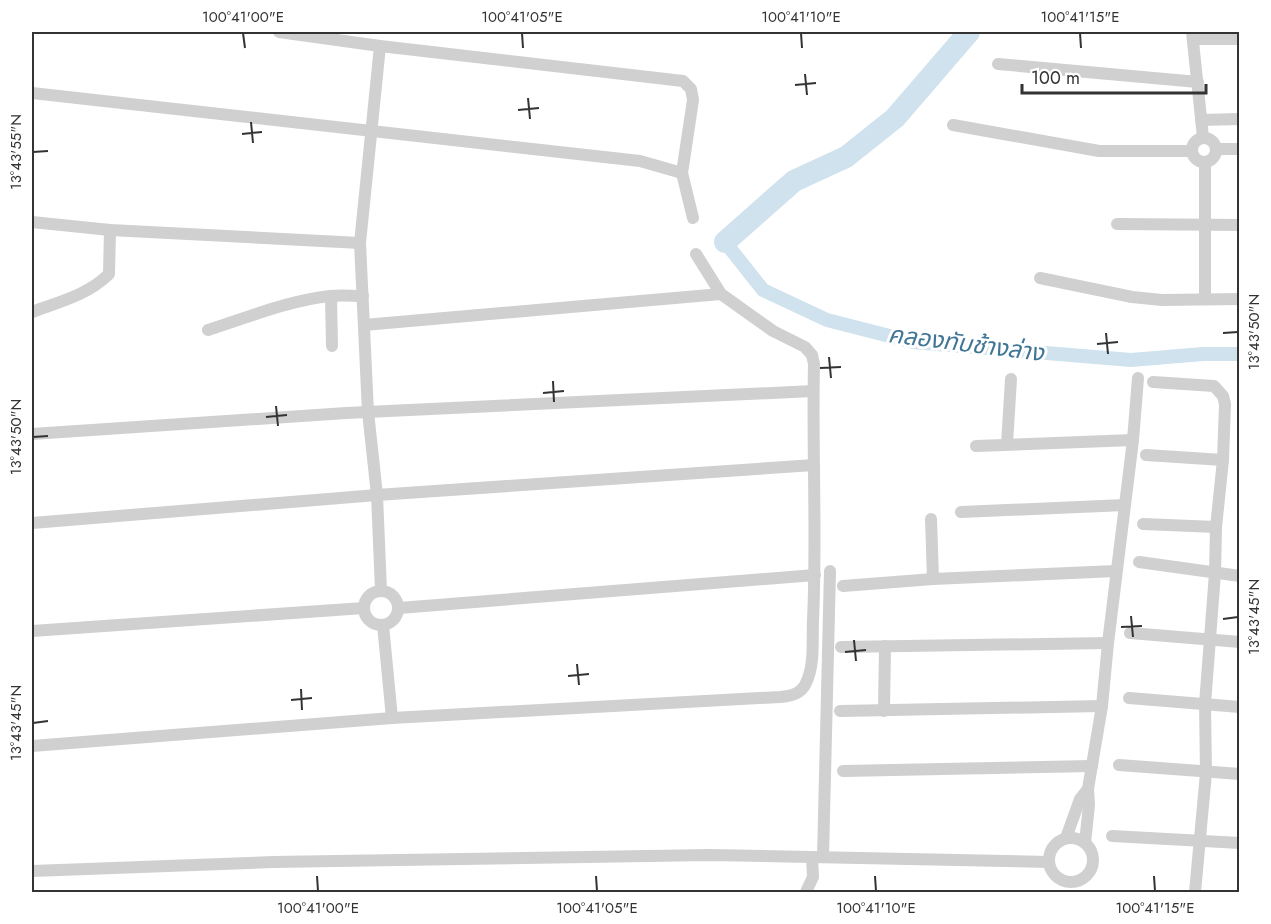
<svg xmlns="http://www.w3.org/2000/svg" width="1271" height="924" font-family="Jost,'Noto Sans Thai',sans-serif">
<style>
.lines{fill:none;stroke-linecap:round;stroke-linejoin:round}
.canal{stroke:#cfe2ee;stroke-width:14}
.river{stroke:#cfe2ee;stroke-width:22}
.minor{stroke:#d0d0d0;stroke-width:12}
.ticks{fill:none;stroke:#333;stroke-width:2}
.labels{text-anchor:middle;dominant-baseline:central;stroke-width:6;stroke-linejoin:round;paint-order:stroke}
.water-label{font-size:24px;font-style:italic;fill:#3f7597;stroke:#fff}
.neatline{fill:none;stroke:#333;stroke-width:2}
.ticks-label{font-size:15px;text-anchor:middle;fill:#333}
</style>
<rect width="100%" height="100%" fill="#fff"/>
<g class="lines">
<path class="canal" d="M 725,242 L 763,290 L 827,320 L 913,342 L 1131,360 L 1203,354 L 1240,354"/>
<path class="river" d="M 725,242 L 794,181 L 846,157 L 895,118 L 969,32"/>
<g class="minor">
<path d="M 279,32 L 380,46 L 683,81 L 691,89 L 693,100 L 682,173 L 693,218"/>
<path d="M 1192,32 L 1203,137"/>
<path d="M 1194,39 L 1240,39"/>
<path d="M 380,46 L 360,243 L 368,412 L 377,495 L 381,590"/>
<path d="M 998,64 L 1198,82"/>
<path d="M 32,93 L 640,161 L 682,173"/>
<path d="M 1201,120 L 1240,119"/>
<path d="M 953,125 L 1099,151 L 1192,151"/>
<circle cx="1204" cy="150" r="12"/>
<path d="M 1217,149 L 1240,149"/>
<path d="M 32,222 L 110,230 L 360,243"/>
<path d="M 1117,224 L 1240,225"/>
<path d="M 1040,278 L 1132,297 L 1162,300 L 1240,299"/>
<path d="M 331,296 L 332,346"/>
<path d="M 1205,299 L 1205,163"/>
<path d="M 32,312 C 59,302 88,295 109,274 L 110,230"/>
<path d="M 364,325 L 721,294"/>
<path d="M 208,330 C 246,318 290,300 330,296 C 341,295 352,296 363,296"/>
<path d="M 1153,382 L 1214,386 L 1223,396 L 1225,404 L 1223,460 L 1216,527 L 1215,573 L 1205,704 L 1206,773 L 1195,892"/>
<path d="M 32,434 L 346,413 L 813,391"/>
<path d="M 1007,444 L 1011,379"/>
<path d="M 976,446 L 1133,440"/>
<path d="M 1146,455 L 1223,460"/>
<path d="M 961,512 L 1125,505"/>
<path d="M 931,519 L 933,579"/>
<path d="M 32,523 L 377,495 L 814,465"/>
<path d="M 1143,524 L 1216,527"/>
<path d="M 1139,562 L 1240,576"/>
<path d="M 843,586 L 933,579 L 1116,571"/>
<circle cx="381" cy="608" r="17"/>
<path d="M 399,608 L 815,575"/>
<path d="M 383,625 L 392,718"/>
<path d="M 32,631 L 364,608"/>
<path d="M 1130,633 L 1240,642"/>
<path d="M 841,647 L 1108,643"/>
<path d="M 1129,698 L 1240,707"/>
<path d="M 840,711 L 1102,706"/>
<path d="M 884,711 L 885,646"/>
<path d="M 32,746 L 392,718 L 780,697 C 791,696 801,694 806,683 C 815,665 812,640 813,620 C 817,535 812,450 814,364 L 812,355 L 805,347 L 773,331 L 721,294 L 696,254"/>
<path d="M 1119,765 L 1240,774"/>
<path d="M 843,771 L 1092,766"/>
<path d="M 1112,836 L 1240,843"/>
<path d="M 1066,838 L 1080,799 L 1088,789"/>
<circle cx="1071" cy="860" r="22"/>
<path d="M 1085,843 L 1089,805 L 1088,789 L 1102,706 L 1108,643 L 1133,440 L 1138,378"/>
<path d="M 823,857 L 830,571"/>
<path d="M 32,871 L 273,862 L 710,855 L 1049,862"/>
<path d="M 806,892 L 813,877 L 812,857"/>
</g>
</g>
<path class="ticks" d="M 243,33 L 245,48M 522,33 L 523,48M 801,33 L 802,48M 1080,33 L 1081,48M 805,74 L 807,95M 795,85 L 816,83M 528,98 L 530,119M 518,110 L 539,108M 251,122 L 253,143M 242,134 L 262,132M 33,152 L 48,151M 1106,333 L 1108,354M 1223,333 L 1238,332M 1097,344 L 1118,342M 829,357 L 831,378M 820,368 L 841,367M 553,381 L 554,402M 543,393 L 564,391M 276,406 L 278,426M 266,417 L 287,415M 33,437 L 48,436M 1131,616 L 1133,637M 1223,619 L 1238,617M 1121,627 L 1142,626M 854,640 L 856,661M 845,652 L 866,650M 577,664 L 579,685M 568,676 L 589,674M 301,689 L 302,710M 291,700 L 312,698M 33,723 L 48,721M 317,876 L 318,891M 596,876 L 597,891M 875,876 L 876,891M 1154,876 L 1155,891"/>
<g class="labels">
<g class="water-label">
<text transform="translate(966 343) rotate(7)">คลองทับช้างล่าง</text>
</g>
</g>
<rect width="1271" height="924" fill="none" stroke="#ffffff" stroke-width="66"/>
<path d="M1022 84v9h184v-9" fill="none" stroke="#333333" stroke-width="3"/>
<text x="1031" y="84" font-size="18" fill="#333333" stroke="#ffffff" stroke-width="4.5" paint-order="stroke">100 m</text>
<rect x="33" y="33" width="1205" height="858" class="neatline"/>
<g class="ticks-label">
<text x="243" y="22">100°41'00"E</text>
<text x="522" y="22">100°41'05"E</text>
<text x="801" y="22">100°41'10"E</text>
<text x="1080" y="22">100°41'15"E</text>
<text transform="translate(16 152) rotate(-90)" y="5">13°43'55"N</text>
<text transform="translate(1254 332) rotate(-90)" y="5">13°43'50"N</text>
<text transform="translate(16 437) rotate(-90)" y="5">13°43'50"N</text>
<text transform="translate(1254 617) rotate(-90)" y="5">13°43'45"N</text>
<text transform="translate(16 723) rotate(-90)" y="5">13°43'45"N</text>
<text x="318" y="913">100°41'00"E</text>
<text x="597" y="913">100°41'05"E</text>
<text x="876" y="913">100°41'10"E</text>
<text x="1155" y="913">100°41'15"E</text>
</g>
</svg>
